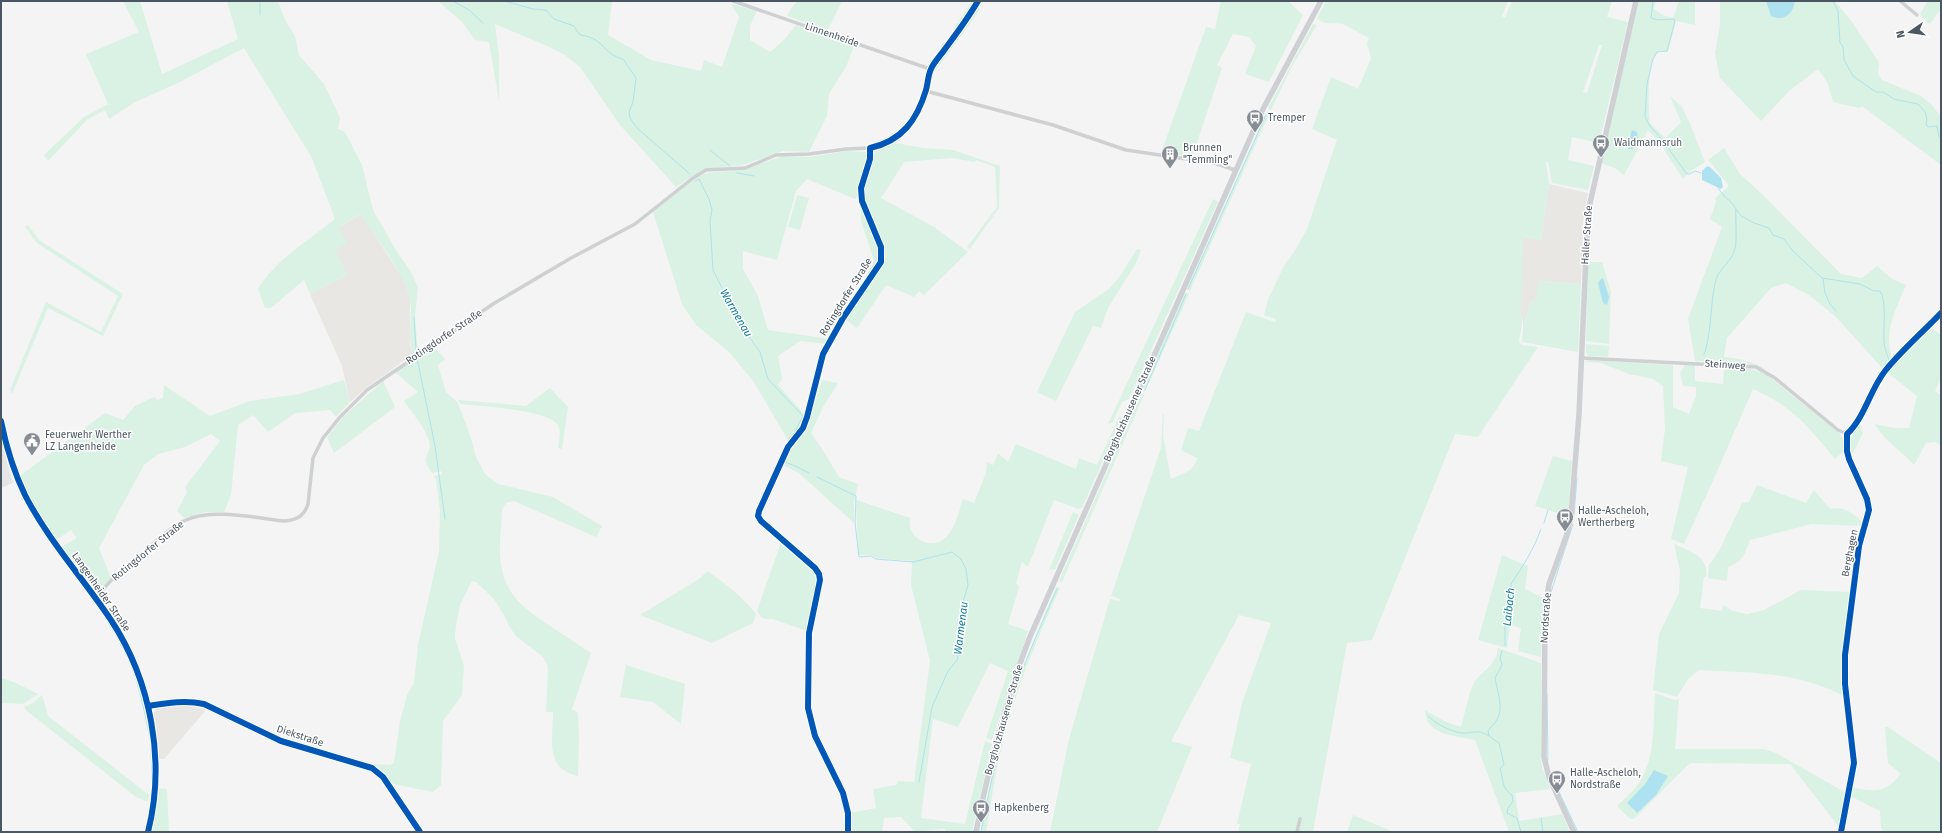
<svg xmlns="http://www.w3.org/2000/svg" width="1942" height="833" font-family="'Fira Sans',sans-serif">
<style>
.commercial{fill:#e8e7e3}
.education{fill:#e6e5e6}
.green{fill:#d9f2e3;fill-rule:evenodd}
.water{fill:#aee2f0}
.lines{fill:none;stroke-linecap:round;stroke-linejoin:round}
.stream{stroke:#aee2f0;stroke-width:1}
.street{stroke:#ced0d2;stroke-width:3.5}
.secondary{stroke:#ced0d4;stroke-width:5.5}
.cycleway-casing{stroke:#fff;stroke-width:8}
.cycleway{stroke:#0057b8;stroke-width:6}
.labels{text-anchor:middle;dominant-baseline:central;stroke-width:3;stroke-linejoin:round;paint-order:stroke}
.street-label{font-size:10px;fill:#4a5661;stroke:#fff}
.poi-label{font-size:10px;fill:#4a5661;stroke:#fff;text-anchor:start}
.water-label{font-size:11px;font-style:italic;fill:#0c7c9b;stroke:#fff}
</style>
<rect width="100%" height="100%" fill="#f4f4f4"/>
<g class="commercial">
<path d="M 1549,184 L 1588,193 L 1583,222 L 1581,284 L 1540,281 L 1535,302 L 1531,301 L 1523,328 L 1523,317 L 1521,316 L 1520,297 L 1523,237 L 1541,240 Z"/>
<path d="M 361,214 L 405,282 L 410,299 L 410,345 L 413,354 L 366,388 L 350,402 L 342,366 L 310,294 L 347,275 L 335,249 L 339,227 Z"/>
<path d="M 182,704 L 206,710 L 164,759 L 158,759 L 153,714 L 157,709 Z"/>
</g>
<path class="education" d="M 1,440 L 13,483 L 1,488 Z"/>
<g class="green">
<path d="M 123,1 L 140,1 L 162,74 L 238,39 L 227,1 L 278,1 L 286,22 L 295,36 L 299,55 L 324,84 L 340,118 L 338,129 L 345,132 L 362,165 L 373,210 L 397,252 L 410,270 L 418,287 L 415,316 L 417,343 L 420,350 L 413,354 C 407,336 413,317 410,299 C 406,277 374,234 360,214 L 339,227 L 347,243 L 336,250 L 347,275 L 310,294 L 304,280 L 271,308 L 265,308 L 258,289 C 277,258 307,242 335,219 L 312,158 L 244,48 L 176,84 L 135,102 L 109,119 L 105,110 L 87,120 L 48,161 L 44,155 L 84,117 L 108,104 L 86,54 L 139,32 Z"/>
<path d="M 438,1 L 612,1 L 608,35 L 651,60 L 701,71 L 704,60 L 722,67 L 739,17 L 731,4 L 757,11 L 750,26 L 750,40 L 770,52 L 784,40 L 796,25 L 854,46 L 846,67 L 829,94 L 827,116 L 809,152 L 783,151 L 743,165 L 704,169 L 676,187 L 620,125 L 580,67 L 565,55 L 547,46 L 495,24 L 499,56 L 499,101 L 489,42 L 475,40 L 463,23 Z"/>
<path d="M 798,1 L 842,1 L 828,30 L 787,16 L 791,8 Z"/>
<path d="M 972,1 L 976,1 L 958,29 L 954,27 Z"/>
<path d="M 1221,1 L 1288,1 L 1303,15 L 1269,82 L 1245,74 L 1256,46 L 1249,37 L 1233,34 L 1217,65 L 1222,68 L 1192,157 L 1161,153 L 1206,27 L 1215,29 Z"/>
<path d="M 1326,1 L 1508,1 L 1502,16 L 1505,18 L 1512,1 L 1612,1 L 1607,17 L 1628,22 L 1599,143 L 1572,137 L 1568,160 L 1594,166 L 1588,190 L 1552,183 L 1548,162 L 1546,162 L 1549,184 L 1541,240 L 1523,237 L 1521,315 L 1523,317 L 1519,342 L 1522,345 L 1538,347 L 1478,437 L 1455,434 L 1372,640 L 1347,643 L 1313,832 L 1238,832 L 1240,824 L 1237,824 L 1251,764 L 1230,758 L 1242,703 L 1271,623 L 1239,615 L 1171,741 L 1192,747 L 1157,832 L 1050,832 L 1069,739 L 1110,599 L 1119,601 L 1120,599 L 1111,596 L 1161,448 L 1163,414 L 1164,413 L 1163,436 L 1171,479 C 1182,474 1195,471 1197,458 L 1181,450 L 1188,428 L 1199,431 L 1246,312 L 1275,322 L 1276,319 L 1264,315 L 1268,299 L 1285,264 L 1294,252 L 1307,229 L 1337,140 L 1312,129 L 1331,77 L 1358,89 L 1371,58 L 1367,43 L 1369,38 C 1360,34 1351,27 1342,24 C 1333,22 1324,26 1317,18 ZM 1599,45 L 1602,45 L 1587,93 L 1583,92 Z"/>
<path d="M 1639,1 L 1656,1 L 1654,9 L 1664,16 L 1673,18 L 1679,1 L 1695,1 L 1695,25 L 1676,21 L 1668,52 C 1664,51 1659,50 1656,54 C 1647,64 1648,109 1650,123 L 1665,138 L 1681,122 L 1670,96 L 1682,107 L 1691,126 L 1705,162 L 1689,172 L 1683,179 L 1660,143 L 1648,130 L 1624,175 L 1615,168 L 1601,163 Z"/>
<path d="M 1720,1 L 1835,1 L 1852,22 L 1879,62 L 1878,74 L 1882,80 L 1921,96 L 1932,105 L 1941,117 L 1941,165 L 1862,106 L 1860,108 L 1836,103 L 1833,101 L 1827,82 L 1818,69 L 1789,91 L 1761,121 L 1720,78 L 1715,53 L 1720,25 Z"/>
<path d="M 1928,1 L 1941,1 L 1941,9 L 1930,24 L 1922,18 L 1920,14 Z"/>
<path d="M 978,5 L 980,10 L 935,71 L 935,68 Z"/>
<path d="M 1313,24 L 1317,25 L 1292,66 L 1271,110 L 1268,108 Z"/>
<path d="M 1266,113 L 1269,114 L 1190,291 L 1187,289 Z"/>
<path d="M 895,143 L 924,148 L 953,150 L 1000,166 L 999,208 L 970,249 L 967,247 L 997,207 L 995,167 L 976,160 L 975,162 L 952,158 L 904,162 L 881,198 L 934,227 L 968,252 L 924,295 L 919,291 L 914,297 L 886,285 L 857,328 L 845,319 L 884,263 L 885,253 L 864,201 L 863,187 L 875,152 Z"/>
<path d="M 1724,148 L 1740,174 L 1762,194 L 1841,274 L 1862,278 L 1877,266 L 1892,279 L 1906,285 C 1896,309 1882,334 1893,360 L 1883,369 L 1836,317 L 1809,295 L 1786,283 L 1771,288 L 1727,338 L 1724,357 C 1740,359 1753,361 1767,370 L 1746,364 L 1695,361 L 1688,319 L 1722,227 L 1710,219 L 1716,202 L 1715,198 L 1729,186 L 1708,160 Z"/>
<path d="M 847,151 L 866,152 C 869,166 859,179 859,194 L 855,199 L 807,179 L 796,191 L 777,260 L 743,251 L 743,269 L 758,296 L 768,330 L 829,339 L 827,344 L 800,341 L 778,356 L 782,379 L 778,385 L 806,416 L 801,427 L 789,442 L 754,382 L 729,352 L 696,325 L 682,304 L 653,212 L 673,195 L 698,177 L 707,173 L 745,169 L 783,156 L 809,157 Z"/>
<path d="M 797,195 L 809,198 L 800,230 L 788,227 Z"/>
<path d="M 1213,199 L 1218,202 L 1129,399 L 1122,402 L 1113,422 L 1108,424 Z"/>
<path d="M 861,202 L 881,253 L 879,262 L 866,282 L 864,281 L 874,260 L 861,221 Z"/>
<path d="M 28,225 L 39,240 L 123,294 L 103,336 L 48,308 L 12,394 L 10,390 L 46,302 L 101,332 L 118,296 L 37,243 L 25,227 Z"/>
<path d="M 1137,249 L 1141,250 L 1136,263 L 1108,308 L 1101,328 L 1093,326 L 1056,401 L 1037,392 L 1075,312 L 1110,288 L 1120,276 Z"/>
<path d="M 1588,262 L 1602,262 L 1611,292 L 1609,344 L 1586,341 Z"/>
<path d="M 1539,281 L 1581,284 L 1578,352 L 1522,342 L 1523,328 L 1531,301 L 1535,302 Z"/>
<path d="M 1185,293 L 1189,294 L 1145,391 L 1142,390 Z"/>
<path d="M 1931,326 L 1941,336 L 1941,378 L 1935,391 L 1941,395 L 1941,446 L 1936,442 L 1926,443 L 1914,465 C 1902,451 1884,441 1875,424 L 1894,428 L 1909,428 L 1917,396 L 1887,372 Z"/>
<path d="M 1586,344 L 1609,346 L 1608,357 L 1588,356 L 1586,353 Z"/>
<path d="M 430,348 L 436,349 L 445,359 L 438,365 L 446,392 L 458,403 L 471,438 L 476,457 L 485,474 L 498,484 L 553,497 L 602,526 L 596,537 L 514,501 L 506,503 L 502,509 C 502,526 498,547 501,564 C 506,598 527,610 553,628 C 566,636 578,645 591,653 L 572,709 L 578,713 L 579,737 L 578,776 C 544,769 553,738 553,712 L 546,712 L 548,671 L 547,664 L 543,657 L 516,636 L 509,626 L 504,615 L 494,599 L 476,582 L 472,581 L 460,605 L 456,625 L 455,638 L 464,666 L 462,695 L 443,721 L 441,785 L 433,792 L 393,784 L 379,769 L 372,765 L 372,764 L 390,765 L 394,763 L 400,721 L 407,695 L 414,683 L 418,645 L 439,552 L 440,510 L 436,479 L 434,476 L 442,474 L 441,471 L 432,473 C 418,454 433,456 429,441 C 425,427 412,413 404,401 L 418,392 L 395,372 Z"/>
<path d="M 1589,360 L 1673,365 L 1673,407 L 1689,414 L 1696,396 L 1696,387 L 1683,386 L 1680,373 L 1685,365 L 1695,365 L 1695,381 L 1723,384 L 1724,367 L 1746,368 L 1765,373 L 1840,434 L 1844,441 L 1844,451 L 1835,459 C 1808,426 1792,406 1753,389 L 1716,474 L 1684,544 L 1671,539 L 1688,467 L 1661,461 L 1665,428 L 1663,386 L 1653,379 L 1629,374 L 1601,363 L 1585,362 Z"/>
<path d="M 344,380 L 350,402 L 336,417 L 330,410 L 295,413 L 268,432 L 253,415 L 238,425 L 231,495 L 224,512 L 205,512 L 184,518 L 177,511 L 187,492 L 185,487 L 220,441 L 211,434 L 185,447 L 158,454 L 144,465 L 99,548 L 111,578 L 98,593 L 94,591 L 61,547 L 77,538 L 71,530 L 56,540 L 28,494 L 21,475 L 105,413 L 123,420 L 135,406 L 154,397 L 158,400 L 163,398 L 164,385 L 210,416 L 250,401 L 299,394 Z"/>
<path d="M 822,380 L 838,383 L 823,407 L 811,433 L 824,452 L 839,477 L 858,484 L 854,502 L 854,523 L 799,473 L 783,465 L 792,445 L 805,428 L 815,394 L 819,390 Z"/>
<path d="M 383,381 L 395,407 L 334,453 L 327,437 L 342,418 Z"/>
<path d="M 550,388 L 568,407 L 562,449 L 558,448 C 559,440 562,431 557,424 C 548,410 479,406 461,404 L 458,400 L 526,406 Z"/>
<path d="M 1141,395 L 1144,395 L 1062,582 L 1059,581 Z"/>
<path d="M 1119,417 L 1122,417 L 1082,508 L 1078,509 L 1054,500 L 1028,567 L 1022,562 L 1016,583 L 1019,587 L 1008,624 L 1028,631 L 992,740 L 986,738 L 1008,671 L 990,663 L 958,727 L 933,719 L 921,818 L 965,824 L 985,741 L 992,744 L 972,832 L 945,832 L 945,829 L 941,829 L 915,832 L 901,817 L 884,818 L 882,832 L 850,832 L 850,813 L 876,808 L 873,789 L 896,785 L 898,781 L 914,782 L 930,661 L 911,585 L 912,561 L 877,558 L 871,555 L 858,555 L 856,500 L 910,518 C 906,539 933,552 947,536 C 956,527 959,510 963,499 L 974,503 L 986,473 L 987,462 L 993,465 L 998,453 L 1008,462 L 1016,444 L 1076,469 L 1079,458 L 1097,465 Z"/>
<path d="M 1861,425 L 1863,433 L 1851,457 C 1848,444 1851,437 1857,426 Z"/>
<path d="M 1553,456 L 1572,461 L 1568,516 L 1535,506 Z"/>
<path d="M 1757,485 L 1806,503 L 1814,490 L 1830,509 C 1846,506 1852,513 1864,524 L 1863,526 L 1811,524 L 1750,540 C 1744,555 1744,561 1728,567 L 1727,581 L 1708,578 L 1709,565 L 1719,551 L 1742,503 L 1749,502 Z"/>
<path d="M 1073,512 L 1079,515 L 1055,569 L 1049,570 Z"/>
<path d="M 781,542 C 792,551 806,559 815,570 C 823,580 810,618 807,631 L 773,619 L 765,619 L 761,617 L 757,611 Z"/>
<path d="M 1674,544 C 1691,552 1709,556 1706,577 L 1704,577 L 1700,608 L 1722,611 L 1723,605 L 1733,611 L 1747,614 L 1764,610 L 1801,590 L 1850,592 L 1844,655 L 1846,697 C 1797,671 1752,673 1699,670 L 1688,679 L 1677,697 L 1653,690 L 1659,634 L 1679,593 L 1680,571 Z"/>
<path d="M 1502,555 L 1528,566 L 1525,589 L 1543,598 L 1541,657 L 1518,651 L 1521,628 L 1510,625 L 1507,648 L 1478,640 Z"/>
<path d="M 708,571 C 725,584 743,597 756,614 L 753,623 L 712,643 L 640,615 L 699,579 Z"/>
<path d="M 1056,587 L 1060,588 C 1037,639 1015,691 1002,745 C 995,774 991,803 986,832 L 980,832 L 998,745 L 1017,683 Z"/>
<path d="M 1498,648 L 1541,663 L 1541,757 L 1542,767 L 1550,789 L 1515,793 L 1519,821 L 1562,814 L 1570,832 L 1509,832 L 1475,740 C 1456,736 1425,735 1425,710 L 1446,722 L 1461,727 C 1465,714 1467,700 1472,687 C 1478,672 1496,668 1498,648 Z"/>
<path d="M 626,665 L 685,684 L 681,724 L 653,702 L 620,697 Z"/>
<path d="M 1,678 L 14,682 L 38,694 L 23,704 L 1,703 L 2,693 Z"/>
<path d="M 1655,693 L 1674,700 L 1679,699 L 1675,749 L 1763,749 L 1776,753 L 1846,793 L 1839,827 L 1790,764 L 1690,763 L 1634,819 L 1630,819 L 1617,806 C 1625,798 1635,790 1640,781 C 1656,756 1653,722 1655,693 ZM 1654,770 L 1636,813 L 1627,803 L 1645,784 Z"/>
<path d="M 42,695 L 48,716 L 149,795 L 148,802 L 136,797 L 27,711 L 24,707 L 33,703 Z"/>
<path d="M 1885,727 L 1888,727 L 1941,763 L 1941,832 L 1884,832 L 1881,828 L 1880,811 L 1848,795 L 1851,787 C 1875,792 1884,794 1901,774 L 1888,763 Z"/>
<path d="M 159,788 L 167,789 L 169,832 L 152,832 Z"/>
<path d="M 1353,815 L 1394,832 L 1347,832 Z"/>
</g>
<g class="water">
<path d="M 1766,1 L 1795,1 C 1793,14 1784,22 1771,16 Z"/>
<path d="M 1632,130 L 1637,132 L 1638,140 L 1633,149 L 1628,149 L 1627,146 Z"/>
<path d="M 1707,166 L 1710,167 L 1721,178 L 1723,187 L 1721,189 L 1702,180 L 1702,171 Z"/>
<path d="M 1603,278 L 1609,297 L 1607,305 L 1603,303 L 1598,283 L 1600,280 Z"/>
<path d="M 1654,770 L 1668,776 L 1656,795 L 1637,813 L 1627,803 L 1645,784 Z"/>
</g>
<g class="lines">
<g class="stream">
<path d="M 260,1 L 260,15"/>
<path d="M 453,1 L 469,10 L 483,23"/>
<path d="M 504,1 L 533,9 L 546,10 L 554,19 L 574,26 L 579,34 C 583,36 588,36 592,38 C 605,44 606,55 623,59 L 636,78 L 633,102 L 629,112 L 630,118 L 637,128 L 690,174"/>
<path d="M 1653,1 L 1651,18 L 1658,20 L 1674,19 L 1675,21 L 1667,51 L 1657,52 L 1653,59 L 1647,84 L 1645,117 L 1650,126 L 1663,141 L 1686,173 L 1689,174 L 1695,171 L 1701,173"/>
<path d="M 1833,1 L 1838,11 L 1840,43 L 1843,46 L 1844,60 L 1853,76 L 1876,92 L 1883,92 L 1894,99 L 1918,104 L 1925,112 L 1927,119 L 1926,125 L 1929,127 L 1937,126 L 1939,137 L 1941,139"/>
<path d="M 710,150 L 730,166"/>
<path d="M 737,173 L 754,176"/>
<path d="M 695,181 L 699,179 L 709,199 L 712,210 L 710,221 L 713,270 L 740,324 L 760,352 L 768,379 L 803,416 L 793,435"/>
<path d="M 1718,188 L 1724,196 L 1731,202 L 1741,216 L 1754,223 L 1769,228 L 1773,235 L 1784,239 L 1793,251 L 1822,278 L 1860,284 L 1874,291 L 1880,291 C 1887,300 1883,330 1884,341 C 1884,347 1887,354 1889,360"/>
<path d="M 1823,279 L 1825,293 L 1830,304 L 1836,311"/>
<path d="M 1188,289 L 1266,115"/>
<path d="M 414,317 L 416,349"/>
<path d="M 1704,355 C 1712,331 1710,307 1715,283 C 1718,269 1730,263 1734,252 C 1738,242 1735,220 1736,209"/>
<path d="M 417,358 L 435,446 L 445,519"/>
<path d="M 1145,390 L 1186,294"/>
<path d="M 791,446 L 784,462 L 793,465 L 809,473"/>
<path d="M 817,477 L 856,496 L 855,523 L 859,557 L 871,556 L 876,559 L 913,562 L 952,552 L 961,559 L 966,569 L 968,585 L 961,609 L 963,624 L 961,643 L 957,660 L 948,671 L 932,707 L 919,782"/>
<path d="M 1574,515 L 1577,478"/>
<path d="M 1544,523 L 1548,510"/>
<path d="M 1551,592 L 1573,524"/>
<path d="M 97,605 C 112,628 127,652 136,679 C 142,698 146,719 150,739"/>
<path d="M 1548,620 L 1548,611"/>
<path d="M 1505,645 L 1505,626 L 1512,590 L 1511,584 C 1523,566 1534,549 1541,529"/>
<path d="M 1502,651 L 1500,658 L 1502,665 L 1495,678 C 1497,691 1505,708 1496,721 C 1494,725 1490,727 1488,731 L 1489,736 L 1499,743 L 1504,764 L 1500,769 C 1504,780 1501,788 1512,795 L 1513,801 L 1508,808 L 1507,813 L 1517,818 L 1521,832"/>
<path d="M 1547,694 L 1548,760"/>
<path d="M 1428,716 C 1436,724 1451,732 1462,733 C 1474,734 1477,728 1489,736"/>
<path d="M 151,745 L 152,781"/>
<path d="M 1551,775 L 1578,832"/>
<path d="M 1541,818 L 1543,832"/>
<path d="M 981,832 C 991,782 1001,732 1017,684 C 1029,652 1043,620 1057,589"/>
</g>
<g class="street">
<path d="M 733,1 L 930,69"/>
<path d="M 1900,1 L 1917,15"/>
<path d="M 926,91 L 1053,125 L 1126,150 L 1214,163 L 1235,170"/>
<path d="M 1582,358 L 1756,367 L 1775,378 L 1838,430 L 1847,434"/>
<path d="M 97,599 C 106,582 123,570 138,558 C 152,545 168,528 186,520 C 212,508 256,518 284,521 C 296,520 304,517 308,504 L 313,458 L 323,438 L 340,417 L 367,390 L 493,304 L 571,258 L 635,224 L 693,178 L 706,170 L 745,168 L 776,155 L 809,154 L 846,149 L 870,148 L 884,145 L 898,136 L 911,123 L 918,108 L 926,91 L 930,69 L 966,21 L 978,1"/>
<path d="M 148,706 C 167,703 185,700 204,704 L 281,741 L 372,768 L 383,777 L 420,832"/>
<path d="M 848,832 L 848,813 L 843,793 L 815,736 L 808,708 L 809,633 L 820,580 L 819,574 L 815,568 L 761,521 L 758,516 L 759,511 L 788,447 L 803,428 L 807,417 L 823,354 L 843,318 L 881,262 L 881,247 L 862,201 L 861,188 L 870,159 L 870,148"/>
<path d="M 1297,832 L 1300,819"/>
<path d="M 1841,832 L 1854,763 L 1845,684 L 1845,655 L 1859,546 L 1869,510 L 1867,499 L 1849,459 L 1847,451 L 1847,434 C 1865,417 1870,390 1885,371 C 1902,350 1923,332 1941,313"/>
</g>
<g class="secondary">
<path d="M 1,421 C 6,446 14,472 25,495 C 48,540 83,578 111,620 C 151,681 166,761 148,832"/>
<path d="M 976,832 C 989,766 1005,702 1029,639 L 1263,109 L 1321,1"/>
<path d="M 1574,832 L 1549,777 L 1544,757 L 1545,612 L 1549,584 L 1567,534 L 1571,516 L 1579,414 L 1588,212 L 1636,1"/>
</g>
<g class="cycleway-casing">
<g id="cycleway">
<path d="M 1,421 C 6,446 14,472 25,495 C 48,540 83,578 111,620 C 151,681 166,761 148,832"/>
<path d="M 148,706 C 167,703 185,700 204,704 L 281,741 L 372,768 L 383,777 L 420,832"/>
<path d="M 848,832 L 848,813 L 843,793 L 815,736 L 808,708 L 809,633 L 820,580 L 819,574 L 815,568 L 761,521 L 758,516 L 759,511 L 788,447 L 803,428 L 807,417 L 823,354 L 843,318 L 881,262 L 881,247 L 862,201 L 861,188 L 870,159 L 870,148 C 902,141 917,120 926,90 C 928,83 928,75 931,69 C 934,62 941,55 945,49 C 957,33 968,18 978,1"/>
<path d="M 1841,832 L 1854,763 L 1845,684 L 1845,655 L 1859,546 L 1869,510 L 1867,499 L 1849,459 L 1847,451 L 1847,434 C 1865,417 1870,390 1885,371 C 1902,350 1923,332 1941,313"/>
</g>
</g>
<use href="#cycleway" class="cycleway"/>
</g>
<defs>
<g id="bus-pin" transform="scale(0.9)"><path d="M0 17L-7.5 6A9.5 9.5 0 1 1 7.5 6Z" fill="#868d94" stroke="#fff"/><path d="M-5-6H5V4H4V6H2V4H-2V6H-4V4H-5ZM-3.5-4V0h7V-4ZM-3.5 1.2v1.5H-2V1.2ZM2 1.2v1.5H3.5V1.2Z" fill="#fff"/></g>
<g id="building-pin" transform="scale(0.9)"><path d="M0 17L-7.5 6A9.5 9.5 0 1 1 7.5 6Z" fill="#868d94" stroke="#fff"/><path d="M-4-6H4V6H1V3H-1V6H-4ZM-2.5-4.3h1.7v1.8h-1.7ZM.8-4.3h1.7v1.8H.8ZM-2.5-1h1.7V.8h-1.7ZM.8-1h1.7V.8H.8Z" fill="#fff"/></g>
<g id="civic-pin" transform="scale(0.9)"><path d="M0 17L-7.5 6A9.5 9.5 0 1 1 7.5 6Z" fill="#868d94" stroke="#fff"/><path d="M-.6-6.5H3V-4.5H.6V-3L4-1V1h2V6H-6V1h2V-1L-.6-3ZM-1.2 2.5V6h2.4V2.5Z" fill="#fff"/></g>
</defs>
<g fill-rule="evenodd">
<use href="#bus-pin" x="1255" y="118"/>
<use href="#bus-pin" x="1601" y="143"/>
<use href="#building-pin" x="1170" y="154"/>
<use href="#civic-pin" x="32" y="441"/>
<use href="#bus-pin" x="1565" y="517"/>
<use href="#bus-pin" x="1557" y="779"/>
<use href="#bus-pin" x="981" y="808"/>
</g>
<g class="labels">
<g class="street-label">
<text transform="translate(832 35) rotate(19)">Linnenheide</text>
<text transform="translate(1587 235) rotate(-86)">Haller Straße</text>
<text transform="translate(846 297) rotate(-58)">Rotingdorfer Straße</text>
<text transform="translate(444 337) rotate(-34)">Rotingdorfer Straße</text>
<text transform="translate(1725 365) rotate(4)">Steinweg</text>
<text transform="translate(1130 409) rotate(-66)">Borgholzhausener Straße</text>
<text transform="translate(148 551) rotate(-39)">Rotingdorfer Straße</text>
<text transform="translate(1850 553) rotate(-79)">Berghagen</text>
<text transform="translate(101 592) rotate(55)">Langenheider Straße</text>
<text transform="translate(1546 618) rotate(-86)">Nordstraße</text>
<text transform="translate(1004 720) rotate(-74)">Borgholzhausener Straße</text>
<text transform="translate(300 736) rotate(18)">Diekstraße</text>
</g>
<g class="poi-label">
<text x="1268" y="118">Tremper</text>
<text x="1614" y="143">Waidmannsruh</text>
<text x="1183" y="148">Brunnen<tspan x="1183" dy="12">"Temming"</tspan></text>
<text x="45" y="435">Feuerwehr Werther<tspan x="45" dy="12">LZ Langenheide</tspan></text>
<text x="1578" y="511">Halle-Ascheloh,<tspan x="1578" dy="12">Wertherberg</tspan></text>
<text x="1570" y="773">Halle-Ascheloh,<tspan x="1570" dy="12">Nordstraße</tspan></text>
<text x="994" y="808">Hapkenberg</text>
</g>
<g class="water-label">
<text transform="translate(736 313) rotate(60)">Warmenau</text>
<text transform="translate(1509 607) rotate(-84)">Laibach</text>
<text transform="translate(961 628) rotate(-83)">Warmenau</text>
</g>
</g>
<rect width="1942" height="833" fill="none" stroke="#4a5661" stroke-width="4"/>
<g transform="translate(1910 32) rotate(257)" stroke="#ffffff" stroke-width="3" paint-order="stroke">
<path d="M0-3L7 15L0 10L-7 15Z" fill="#4a5661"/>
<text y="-6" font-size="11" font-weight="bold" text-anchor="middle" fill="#4a5661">N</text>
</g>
</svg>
